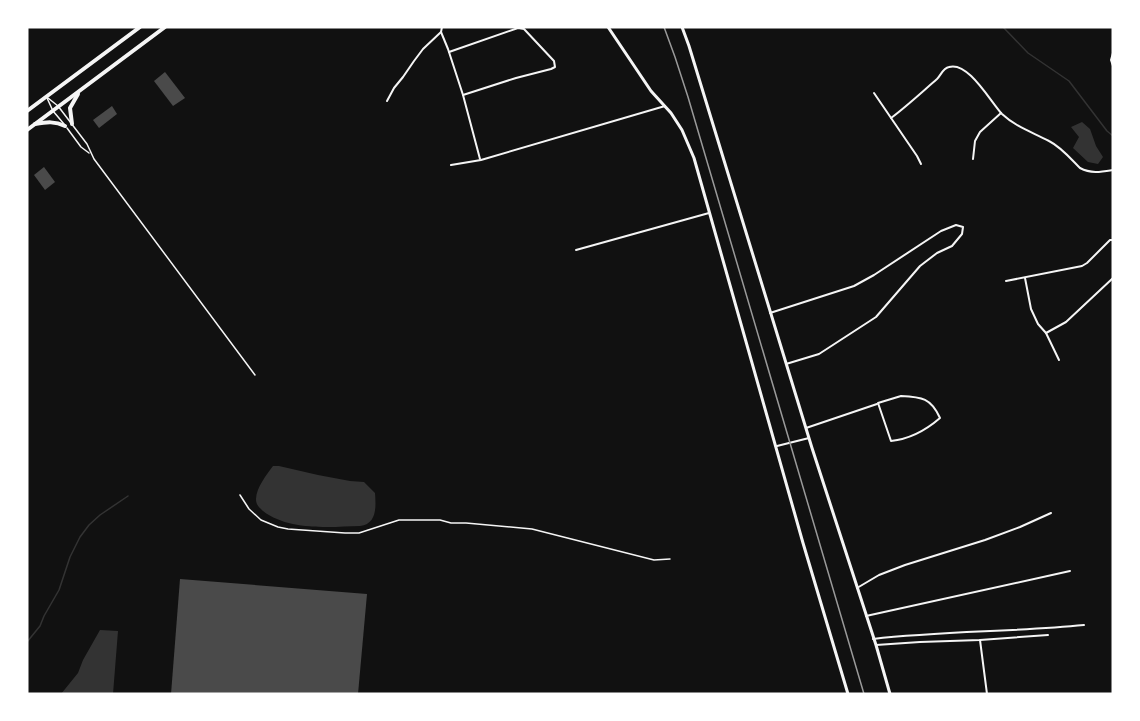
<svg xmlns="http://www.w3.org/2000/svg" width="1140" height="721" font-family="'PT Sans',sans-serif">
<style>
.water{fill:#333}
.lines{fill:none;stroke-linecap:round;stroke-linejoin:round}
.stream{stroke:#333;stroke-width:1.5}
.building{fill:#4a4a4a}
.service{stroke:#f5f5f5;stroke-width:1.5}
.minor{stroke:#f5f5f5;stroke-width:2}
.tertiary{stroke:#f5f5f5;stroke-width:3}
.trunk{stroke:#f5f5f5;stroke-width:4}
.rail{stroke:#9a9a9a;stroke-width:1.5}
</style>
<rect width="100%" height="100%" fill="#111"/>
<g class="water">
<path d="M 1082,122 L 1090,129 L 1096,146 L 1103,157 L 1098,164 L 1088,162 L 1073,148 L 1079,137 L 1071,127 Z"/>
<path d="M 273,466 L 279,466 L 318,475 L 350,481 L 364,482 L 375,493 C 376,507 377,524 360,526 C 329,527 289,531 263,511 C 259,507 256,505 256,499 C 256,488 267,474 273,466 Z"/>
<path d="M 100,630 L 118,631 L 113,694 L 61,694 L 78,673 L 83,660 Z"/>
</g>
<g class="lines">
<g class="stream">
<path d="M 1003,27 L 1028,53 L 1069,81 L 1107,131 L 1113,136"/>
<path d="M 27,642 L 40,626 L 44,616 L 59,590 L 70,557 L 80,537 L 89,525 L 100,515 L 128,496"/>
</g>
</g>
<g class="building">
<path d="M 165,72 L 185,98 L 173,106 L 154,81 Z"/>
<path d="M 112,106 L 117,114 L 99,128 L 93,120 Z"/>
<path d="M 44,167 L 55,182 L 45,190 L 34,175 Z"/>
<path d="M 180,579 L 367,594 L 358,694 L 171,694 Z"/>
</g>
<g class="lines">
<g class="service">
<path d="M 47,98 L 53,111 L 64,124"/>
<path d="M 48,98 L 58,106 L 87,144 L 94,159 L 255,375"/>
<path d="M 67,128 L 81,147 L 89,153"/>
<path d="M 240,495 L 249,509 L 261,520 L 278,527 L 288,529 L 345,533 L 359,533 L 399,520 L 440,520 L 451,523 L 466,523 L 532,529 L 654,560 L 670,559"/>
</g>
<g class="minor">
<path d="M 442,27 L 441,32 L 448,49 L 463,95 L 480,159"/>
<path d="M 449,52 L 518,28 L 524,29 L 554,61 L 555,67 L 551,69 L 516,78 L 463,95"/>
<path d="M 1113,53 L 1111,60 L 1113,66"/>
<path d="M 874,93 L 917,156 L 921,164"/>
<path d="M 387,101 L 394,88 L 403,77 L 414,61 L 423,49 L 441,32"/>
<path d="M 891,118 C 907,106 922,92 937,79 C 941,75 943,68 949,67 C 968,61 990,101 1002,114 C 1016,127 1032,132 1049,141 C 1061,147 1071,159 1080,168 C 1091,174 1101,172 1113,170"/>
<path d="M 973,159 L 975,141 L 980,132 L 1001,113"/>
<path d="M 451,165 L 481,160 L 665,106"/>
<path d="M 576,250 L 709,213"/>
<path d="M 1025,278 L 1031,309 L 1038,324 L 1046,333 L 1059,360"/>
<path d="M 1006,281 L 1082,266 L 1087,263 L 1110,240 L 1113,240"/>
<path d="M 770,313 L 854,286 L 874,275 L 941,231 L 956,225 L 963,227 L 962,234 L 952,246 L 937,253 L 920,266 L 876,317 L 819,354 L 786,364"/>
<path d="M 1046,333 L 1066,322 L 1113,278"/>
<path d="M 901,396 C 922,397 931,398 940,418 C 925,431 910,439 891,441 L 878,403 Z"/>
<path d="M 806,428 L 877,404"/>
<path d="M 777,446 L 809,438"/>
<path d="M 857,588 L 879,575 L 905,565 L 985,540 L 1020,527 L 1051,513"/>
<path d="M 866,616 L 1070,571"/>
<path d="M 873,639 C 943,631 1014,632 1084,625"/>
<path d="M 980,640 L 987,694"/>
<path d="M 876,645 L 920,642 L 980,640 L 1048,635"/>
</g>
<g class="tertiary">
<path d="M 608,27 L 651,91 L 671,113 L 682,130 L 694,158 L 803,543 L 848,694"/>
<path d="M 682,27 L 689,46 L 812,448 L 876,645 L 890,694"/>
</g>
<g class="trunk">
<path d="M 27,111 L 140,27"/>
<path d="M 35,124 C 47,122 55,121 65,126"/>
<path d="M 72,124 L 70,108 L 78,94"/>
<path d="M 27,130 L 165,27"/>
</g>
<path class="rail" d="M 664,27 L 675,57 L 688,97 L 864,694"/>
</g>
<rect width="1140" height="721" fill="none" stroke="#ffffff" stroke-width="57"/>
</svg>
